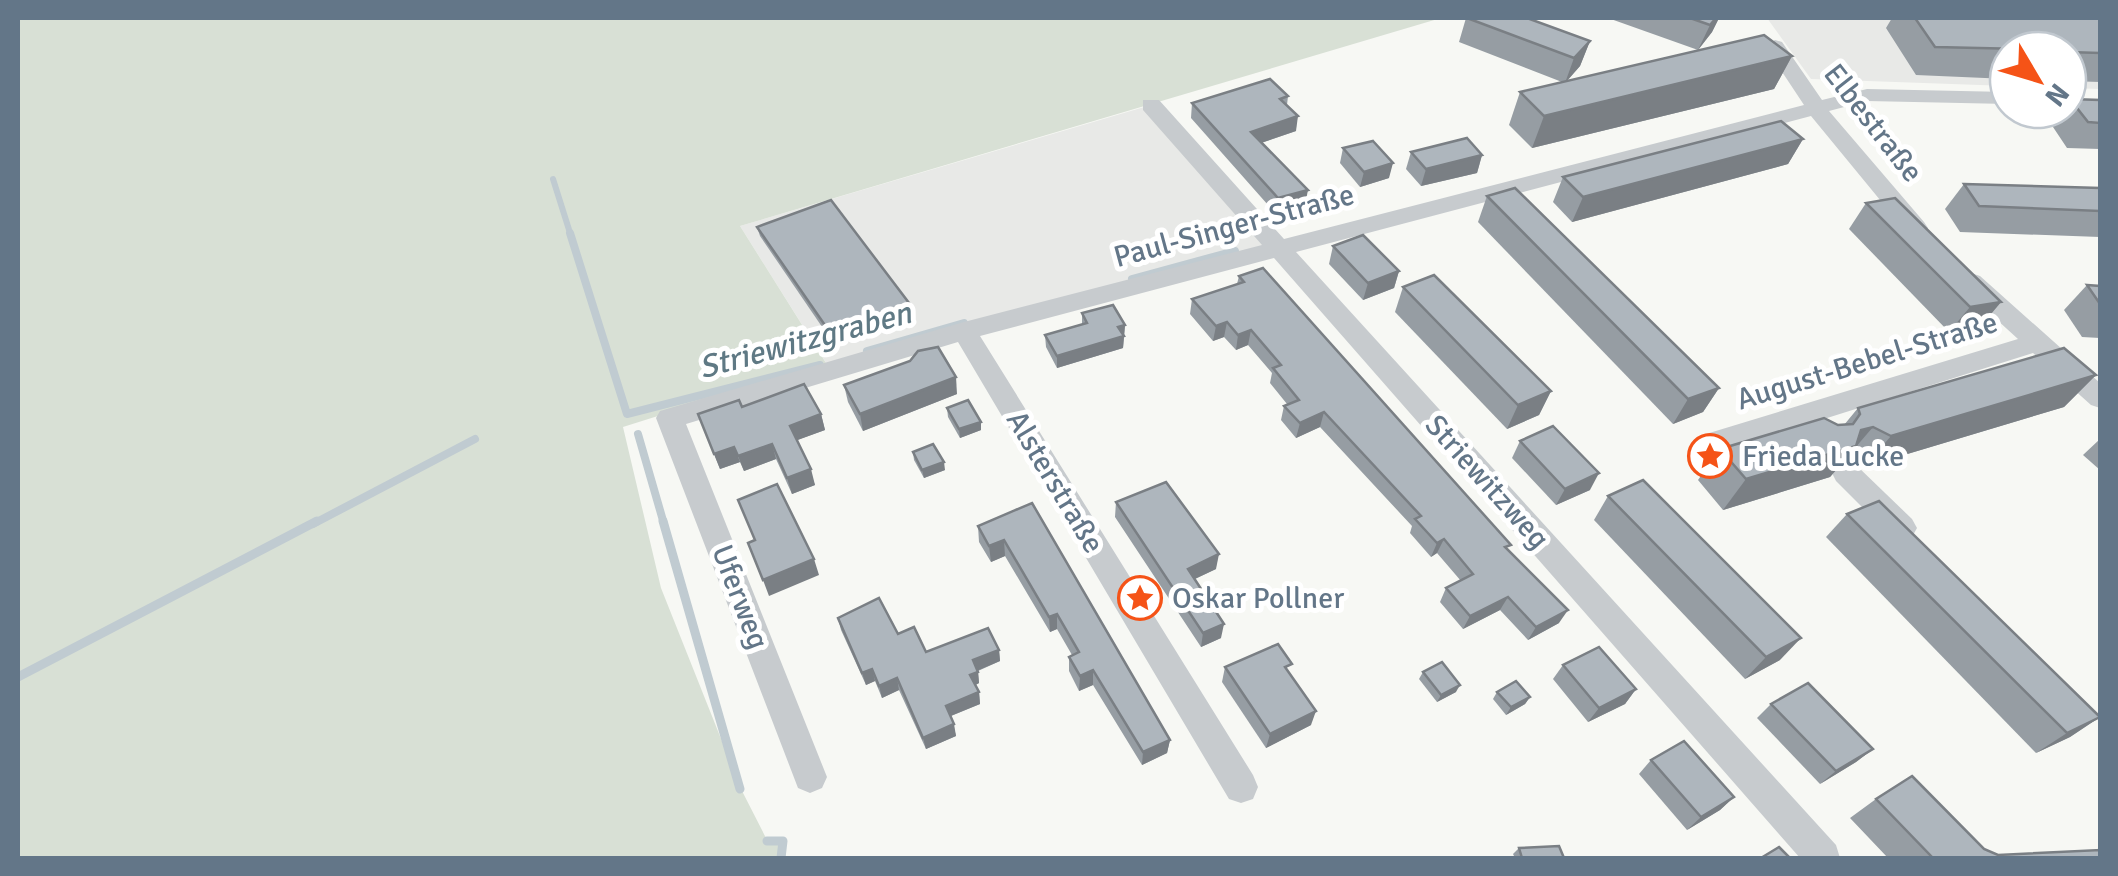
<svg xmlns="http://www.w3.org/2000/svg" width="2118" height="876" font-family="Signika,sans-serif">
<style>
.built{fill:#e8e9e7}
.green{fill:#d8e0d5}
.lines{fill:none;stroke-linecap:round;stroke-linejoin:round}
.stream-far2{stroke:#c0cbd1;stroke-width:6}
.stream-far1{stroke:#c0cbd1;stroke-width:8}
.stream{stroke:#c0cbd1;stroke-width:9}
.minor{fill:#c7cbce;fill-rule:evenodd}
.wall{fill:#969da3}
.shaded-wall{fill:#7a7f84}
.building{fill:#aeb6bd;stroke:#7a7f84;stroke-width:2.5}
.labels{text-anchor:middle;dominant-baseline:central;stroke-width:10;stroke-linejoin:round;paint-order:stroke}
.street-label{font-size:30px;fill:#637688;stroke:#fff}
.poi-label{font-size:30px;fill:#637688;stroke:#fff;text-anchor:start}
.water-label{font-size:32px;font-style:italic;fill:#5f7984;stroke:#fff}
</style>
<rect width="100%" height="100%" fill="#f7f8f4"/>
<g class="built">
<path d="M 1767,18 L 2100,18 L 2100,89 L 2068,88 L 2068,50 L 2008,50 L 2008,86 L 1811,79 Z"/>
<path d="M 1151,105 L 1279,247 L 830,369 L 740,226 Z"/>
</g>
<path class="green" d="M 18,18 L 1441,18 L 740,226 L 826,363 L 623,427 L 661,588 L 741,789 L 767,840 L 783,841 L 781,858 L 18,858 Z"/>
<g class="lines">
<path class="stream-far2" d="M 553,179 L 571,236"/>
<g class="stream-far1">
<path d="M 570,233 L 627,414 L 820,365"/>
<path d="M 1132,279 L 1235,251"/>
<path d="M 867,351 L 964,323"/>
<path d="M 638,434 L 664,524"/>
<path d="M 313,524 L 475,439"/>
</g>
<g class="stream">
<path d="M 663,521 L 740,789"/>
<path d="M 18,677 L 317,521"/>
<path d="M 767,841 L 783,841 L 781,858"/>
</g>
<g class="minor">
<path d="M 1775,40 L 1782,42 L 1822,100 L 1867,89 L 2008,92 L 2008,104 L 1867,101 L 1829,111 L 1924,222 L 1928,228 L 1924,234 L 1908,234 L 1811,116 L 1296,252 L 1836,845 L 1840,858 L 1800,858 L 1274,258 L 980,336 L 1253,775 L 1258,787 L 1253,799 L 1241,803 L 1229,799 L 958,342 L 686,424 L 827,777 L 822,788 L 810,793 L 798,788 L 656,418 L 660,411 L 964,322 L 1262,245 L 1143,110 L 1143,100 L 1159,100 L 1284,239 L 1804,105 L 1765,46 Z"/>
<path d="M 1971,273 L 1980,276 L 2100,383 L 2100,408 L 2091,405 L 2033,353 L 1716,453 L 1706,450 L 1702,442 L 1706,434 L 2018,339 L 1962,288 L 1959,282 Z"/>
<path d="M 1846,462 L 1856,465 L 1912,519 L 1917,528 L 1912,537 L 1902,540 L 1892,537 L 1836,481 L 1832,473 L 1836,465 Z"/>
</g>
</g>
<g class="wall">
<path d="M 1466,18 L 1590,41 L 1580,66 L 1567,81 L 1792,56 L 1774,89 L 1532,148 L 1509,125 L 1520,92 L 1562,82 L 1459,42 Z"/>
<path d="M 1608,18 L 1719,18 L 1712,32 L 1698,50 Z"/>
<path d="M 1892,18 L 2100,18 L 2100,82 L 2068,81 L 2068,50 L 2008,50 L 2008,79 L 1916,75 L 1886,28 Z"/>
<path d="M 1288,96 L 1287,105 L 1296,131 L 1261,143 L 1305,205 L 1275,213 L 1191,118 L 1192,103 Z"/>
<path d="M 2070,99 L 2100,100 L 2100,149 L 2067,148 L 2051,124 L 2062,110 L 2068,110 L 2068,102 Z"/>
<path d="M 1803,139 L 1788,164 L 1572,222 L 1553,202 L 1563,177 Z"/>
<path d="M 1343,148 L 1389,178 L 1360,187 L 1340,163 Z"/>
<path d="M 1411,152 L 1482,155 L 1477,173 L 1421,186 L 1406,169 Z"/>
<path d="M 1964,184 L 2100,188 L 2100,237 L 1960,232 L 1945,209 Z"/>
<path d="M 1487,196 L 1719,388 L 1703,412 L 1673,424 L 1478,222 Z"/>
<path d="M 1866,203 L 2001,302 L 1980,327 L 1949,332 L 1849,229 Z"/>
<path d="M 757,227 L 910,312 L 831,340 L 760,236 Z"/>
<path d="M 1333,246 L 1399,271 L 1394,288 L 1363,300 L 1329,264 Z"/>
<path d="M 1239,276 L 1508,550 L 1559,623 L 1528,640 L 1500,610 L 1463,629 L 1440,602 L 1446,588 L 1461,581 L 1437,553 L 1431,557 L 1410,533 L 1412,526 L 1320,427 L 1296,438 L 1281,420 L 1284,406 L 1287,404 L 1270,383 L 1272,373 L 1248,345 L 1236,350 L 1224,337 L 1213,341 L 1190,314 L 1192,299 L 1237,284 Z"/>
<path d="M 2087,285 L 2100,286 L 2100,338 L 2082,337 L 2064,310 Z"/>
<path d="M 1403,287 L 1551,391 L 1539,415 L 1507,429 L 1395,312 Z"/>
<path d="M 1082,313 L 1125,325 L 1123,348 L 1057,368 L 1046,347 L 1045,335 L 1082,325 Z"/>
<path d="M 910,361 L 957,394 L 863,431 L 848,402 L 844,385 Z"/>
<path d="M 2096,375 L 2064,407 L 1864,467 L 1846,459 L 1830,477 L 1723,510 L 1698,480 L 1720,449 L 1844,425 L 1858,408 Z"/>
<path d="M 742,407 L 821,414 L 825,430 L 797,440 L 815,485 L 792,494 L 776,459 L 744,471 L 740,462 L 720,469 L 698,414 Z"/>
<path d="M 947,408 L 981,430 L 960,438 L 948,417 Z"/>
<path d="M 2100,439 L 2100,470 L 2083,455 Z"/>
<path d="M 1520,441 L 1590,490 L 1556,505 L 1512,458 Z"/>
<path d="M 913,452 L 945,470 L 924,478 L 914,460 Z"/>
<path d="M 1608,496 L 1780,660 L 1745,679 L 1594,520 Z"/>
<path d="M 1116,502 L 1216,569 L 1195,579 L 1221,638 L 1201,647 L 1115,517 Z"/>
<path d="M 1032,503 L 1170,740 L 1167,753 L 1142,765 L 1093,685 L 1079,691 L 1069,671 L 1069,657 L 1072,655 L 1057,629 L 1050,632 L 1005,556 L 991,562 L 979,542 L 978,526 Z"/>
<path d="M 1847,514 L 2100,717 L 2070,737 L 2036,753 L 1826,537 Z"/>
<path d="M 838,618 L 898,634 L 926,652 L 999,650 L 1000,661 L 978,671 L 979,683 L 975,685 L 979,692 L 980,704 L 951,716 L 956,736 L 926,749 L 899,690 L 882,698 L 875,681 L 866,685 L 841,630 Z"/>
<path d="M 1563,665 L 1636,689 L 1625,704 L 1588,722 L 1553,679 Z"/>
<path d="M 1225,667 L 1289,672 L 1311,725 L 1266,748 L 1222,682 Z"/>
<path d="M 1423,672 L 1456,692 L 1437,702 L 1419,679 Z"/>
<path d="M 1497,692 L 1530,697 L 1525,704 L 1506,715 L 1493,699 Z"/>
<path d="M 1771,704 L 1873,749 L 1856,762 L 1820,784 L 1757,718 Z"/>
<path d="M 1651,760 L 1734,797 L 1720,810 L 1687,830 L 1639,774 Z"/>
<path d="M 1876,799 L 1998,855 L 2100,858 L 1888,858 L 1850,818 Z"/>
<path d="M 1519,848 L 1564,858 L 1515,858 L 1513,854 Z"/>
</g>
<g class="shaded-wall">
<path d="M 1716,18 L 1719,18 L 1712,32 L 1698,50 L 1710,25 Z"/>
<path d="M 1590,41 L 1580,66 L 1565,83 L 1574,58 Z"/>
<path d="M 1792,56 L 1774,89 L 1532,148 L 1544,116 Z"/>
<path d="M 1298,116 L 1296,131 L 1249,147 L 1251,132 Z"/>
<path d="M 1803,139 L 1788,164 L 1572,222 L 1583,197 Z"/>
<path d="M 1482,155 L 1477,173 L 1421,186 L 1426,169 Z"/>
<path d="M 1393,163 L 1389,178 L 1360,187 L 1364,172 Z"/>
<path d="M 1308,190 L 1305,205 L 1275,213 L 1278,198 Z"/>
<path d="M 1399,271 L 1394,288 L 1363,300 L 1368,283 Z"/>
<path d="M 2001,302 L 1980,327 L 1949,332 L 1970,307 Z"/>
<path d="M 909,303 L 910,312 L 831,340 L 829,331 Z"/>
<path d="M 1227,322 L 1224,337 L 1213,341 L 1216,326 Z"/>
<path d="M 1125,325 L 1123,348 L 1057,368 L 1057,356 Z"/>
<path d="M 1251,330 L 1248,345 L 1236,350 L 1238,335 Z"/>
<path d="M 2096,375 L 2064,407 L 1864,467 L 1891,436 Z"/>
<path d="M 956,377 L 957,394 L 863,431 L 860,414 Z"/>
<path d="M 1719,388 L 1703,412 L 1673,424 L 1688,399 Z"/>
<path d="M 1551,391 L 1539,415 L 1507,429 L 1518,405 Z"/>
<path d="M 1324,412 L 1320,427 L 1296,438 L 1300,423 Z"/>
<path d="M 821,414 L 825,430 L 795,441 L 790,426 Z"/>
<path d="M 981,422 L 981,430 L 960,438 L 959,429 Z"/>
<path d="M 1873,427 L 1830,477 L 1723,510 L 1746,479 L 1861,430 Z"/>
<path d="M 772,444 L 776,459 L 744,471 L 738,456 Z"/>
<path d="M 734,447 L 740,462 L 720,469 L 714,454 Z"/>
<path d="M 944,462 L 945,470 L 924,478 L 922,470 Z"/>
<path d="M 811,469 L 815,485 L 792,494 L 787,478 Z"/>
<path d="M 1599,473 L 1590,490 L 1556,505 L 1565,489 Z"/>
<path d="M 1444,539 L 1437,553 L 1431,557 L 1437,543 Z"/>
<path d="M 1004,540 L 1005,556 L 991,562 L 989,546 Z"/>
<path d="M 1219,554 L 1216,569 L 1186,583 L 1188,569 Z"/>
<path d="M 814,559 L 819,575 L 769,596 L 763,580 Z"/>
<path d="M 1508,597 L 1500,610 L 1463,629 L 1470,616 Z"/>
<path d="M 1568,610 L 1559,623 L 1528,640 L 1536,627 Z"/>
<path d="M 1057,614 L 1057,629 L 1050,632 L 1049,617 Z"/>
<path d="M 1224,624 L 1221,638 L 1201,647 L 1203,633 Z"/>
<path d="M 1801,638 L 1780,660 L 1745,679 L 1766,657 Z"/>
<path d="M 999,650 L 1000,661 L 974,672 L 973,660 Z"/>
<path d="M 872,669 L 875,681 L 866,685 L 862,673 Z"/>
<path d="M 1093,670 L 1093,685 L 1079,691 L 1080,676 Z"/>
<path d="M 978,672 L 979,683 L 972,687 L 970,675 Z"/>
<path d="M 897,678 L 899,690 L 882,698 L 879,686 Z"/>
<path d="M 1460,685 L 1456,692 L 1437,702 L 1441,695 Z"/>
<path d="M 1636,689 L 1625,704 L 1588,722 L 1599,708 Z"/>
<path d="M 979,692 L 980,704 L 948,717 L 946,706 Z"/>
<path d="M 1530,697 L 1525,704 L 1506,715 L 1511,707 Z"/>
<path d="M 1316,711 L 1311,725 L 1266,748 L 1270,734 Z"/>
<path d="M 2100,717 L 2070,737 L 2036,753 L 2067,733 Z"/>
<path d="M 954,724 L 956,736 L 926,749 L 923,738 Z"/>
<path d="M 1170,740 L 1167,753 L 1142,765 L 1143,752 Z"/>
<path d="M 1873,749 L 1856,762 L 1820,784 L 1836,771 Z"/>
<path d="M 1734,797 L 1720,810 L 1687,830 L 1701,817 Z"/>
</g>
<g class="building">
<path d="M 1467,18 L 1527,18 L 1590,41 L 1574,58 Z"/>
<path d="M 1690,18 L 1716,18 L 1710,25 Z"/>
<path d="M 1915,18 L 2100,18 L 2100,53 L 2068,52 L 2068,50 L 1935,47 Z"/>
<path d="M 1764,35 L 1792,56 L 1544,116 L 1520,92 Z"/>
<path d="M 1270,79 L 1288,96 L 1280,99 L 1298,116 L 1251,132 L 1308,190 L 1278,198 L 1192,103 Z"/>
<path d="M 2070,99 L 2100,100 L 2100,123 L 2088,122 Z"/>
<path d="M 1781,121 L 1803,139 L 1583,197 L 1563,177 Z"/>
<path d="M 1467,138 L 1482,155 L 1426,169 L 1411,152 Z"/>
<path d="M 1373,141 L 1393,163 L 1364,172 L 1343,148 Z"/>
<path d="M 1964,184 L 2100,188 L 2100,211 L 1979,206 Z"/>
<path d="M 1515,188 L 1719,388 L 1688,399 L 1487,196 Z"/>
<path d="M 1895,198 L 2001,302 L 1970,307 L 1866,203 Z"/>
<path d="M 831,200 L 909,303 L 829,331 L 757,227 Z"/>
<path d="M 1363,235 L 1399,271 L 1368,283 L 1333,246 Z"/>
<path d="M 1263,268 L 1511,545 L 1505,547 L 1568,610 L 1536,627 L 1508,597 L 1470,616 L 1446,588 L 1473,574 L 1444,539 L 1437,543 L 1415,519 L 1421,516 L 1324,412 L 1300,423 L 1284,406 L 1299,400 L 1273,368 L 1281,365 L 1251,330 L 1238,335 L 1227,322 L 1216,326 L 1192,299 L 1244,282 L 1239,276 Z"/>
<path d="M 1434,275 L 1551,391 L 1518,405 L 1403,287 Z"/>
<path d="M 2087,285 L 2100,286 L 2100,304 Z"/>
<path d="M 1113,305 L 1125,325 L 1118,327 L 1124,336 L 1057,356 L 1045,335 L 1087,323 L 1082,313 Z"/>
<path d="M 938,347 L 956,377 L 860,414 L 844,385 L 910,361 L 918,351 Z"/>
<path d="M 2064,348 L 2096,375 L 1891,436 L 1873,427 L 1861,430 L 1856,446 L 1746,479 L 1720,449 L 1824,418 L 1838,425 L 1853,424 L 1860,414 L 1858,408 Z"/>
<path d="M 804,384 L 821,414 L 790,426 L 811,469 L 787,478 L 772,444 L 738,456 L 734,447 L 714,454 L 698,414 L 739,400 L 742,407 Z"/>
<path d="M 968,400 L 981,422 L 959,429 L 947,408 Z"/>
<path d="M 1553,426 L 1599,473 L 1565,489 L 1520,441 Z"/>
<path d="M 933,444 L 944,462 L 922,470 L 913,452 Z"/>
<path d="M 1643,480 L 1801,638 L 1766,657 L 1608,496 Z"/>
<path d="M 1166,482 L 1219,554 L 1188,569 L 1224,624 L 1203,633 L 1116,502 Z"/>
<path d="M 777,484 L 814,559 L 763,580 L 748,543 L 755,540 L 738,500 Z"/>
<path d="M 1879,501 L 2100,717 L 2067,733 L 1847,514 Z"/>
<path d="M 1032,503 L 1170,740 L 1143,752 L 1093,670 L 1080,676 L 1069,657 L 1079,652 L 1057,614 L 1049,617 L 1004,540 L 989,546 L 978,526 Z"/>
<path d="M 879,598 L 898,634 L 914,627 L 926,652 L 988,628 L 999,650 L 973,660 L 978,672 L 970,675 L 979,692 L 946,706 L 954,724 L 923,738 L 897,678 L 879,686 L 872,669 L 862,673 L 838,618 Z"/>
<path d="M 1278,644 L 1292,664 L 1285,667 L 1316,711 L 1270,734 L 1225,667 Z"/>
<path d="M 1599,647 L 1636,689 L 1599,708 L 1563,665 Z"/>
<path d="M 1442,662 L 1460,685 L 1441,695 L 1423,672 Z"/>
<path d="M 1516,681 L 1530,697 L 1511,707 L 1497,692 Z"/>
<path d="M 1808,683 L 1873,749 L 1836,771 L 1771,704 Z"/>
<path d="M 1684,741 L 1734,797 L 1701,817 L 1651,760 Z"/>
<path d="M 1912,776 L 1984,849 L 1998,855 L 2100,850 L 2100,858 L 1933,858 L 1876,799 Z"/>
<path d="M 1559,846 L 1564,858 L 1522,858 L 1519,848 Z"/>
<path d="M 1779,847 L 1790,858 L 1761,858 Z"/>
</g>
<defs>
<g id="sight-ring" transform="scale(2.25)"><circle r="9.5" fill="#fff" stroke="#f55317" stroke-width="1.5"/><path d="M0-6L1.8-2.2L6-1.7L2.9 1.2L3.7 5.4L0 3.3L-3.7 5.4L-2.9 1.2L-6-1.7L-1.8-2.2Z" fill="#f55317"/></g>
</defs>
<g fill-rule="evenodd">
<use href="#sight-ring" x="1710" y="456"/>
<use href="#sight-ring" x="1140" y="598"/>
</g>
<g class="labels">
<g class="street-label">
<text transform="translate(1873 123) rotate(52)">Elbestraße</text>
<text transform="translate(1234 226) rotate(-15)">Paul-Singer-Straße</text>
<text transform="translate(1867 361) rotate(-17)">August-Bebel-Straße</text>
<text transform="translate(1055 482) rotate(59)">Alsterstraße</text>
<text transform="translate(1487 482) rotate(48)">Striewitzweg</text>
<text transform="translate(740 597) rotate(69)">Uferweg</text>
</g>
<g class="poi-label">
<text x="1742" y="456">Frieda Lucke</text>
<text x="1172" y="598">Oskar Pollner</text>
</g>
<g class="water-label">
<text transform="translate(805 340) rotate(-15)">Striewitzgraben</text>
</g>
</g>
<rect width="2118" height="876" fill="none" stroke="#637688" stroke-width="40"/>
<g transform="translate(2038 80) rotate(128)"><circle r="48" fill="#ffffff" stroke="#c1c8cf" stroke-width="2.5"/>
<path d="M0-8L18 38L0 25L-18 38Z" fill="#f55317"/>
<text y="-15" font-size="28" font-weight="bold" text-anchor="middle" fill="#637688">N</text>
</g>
</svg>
